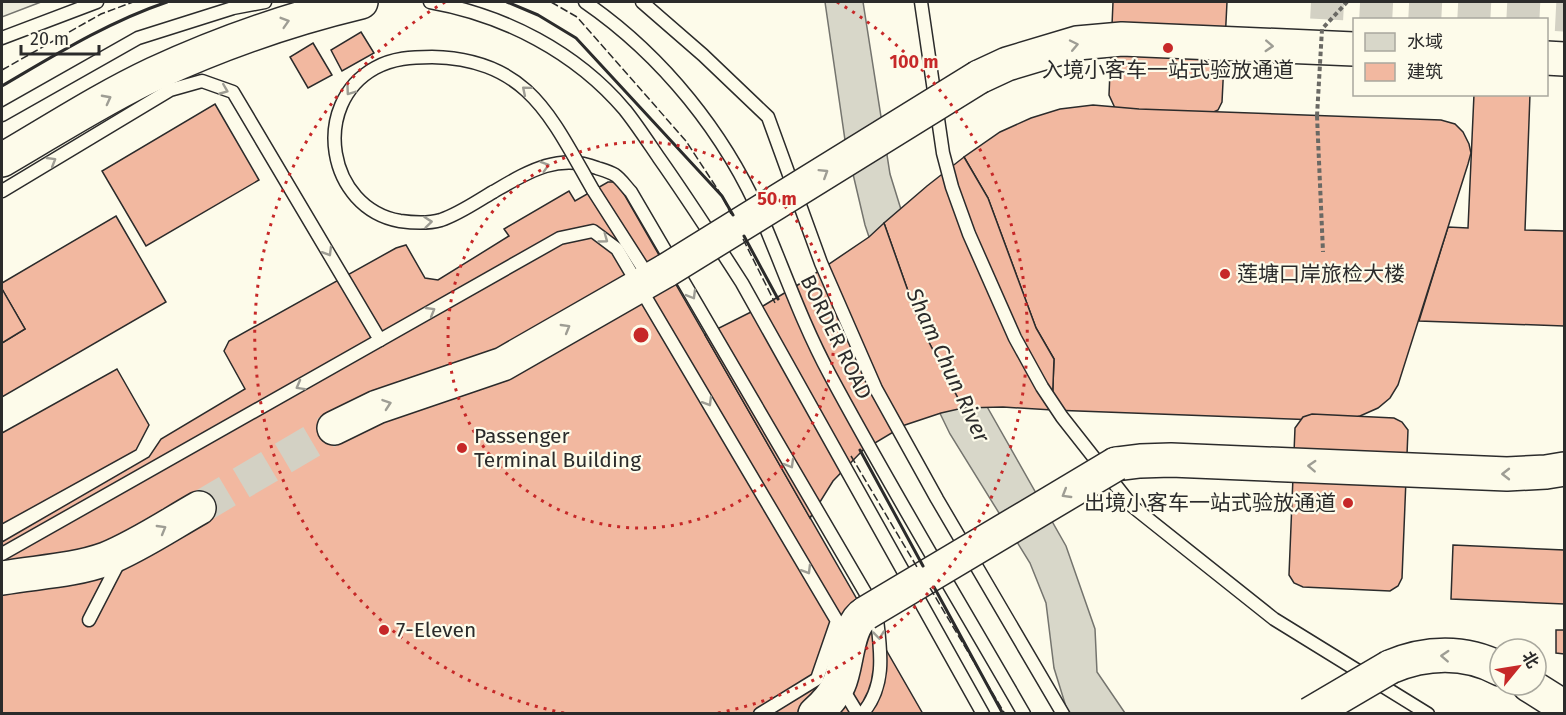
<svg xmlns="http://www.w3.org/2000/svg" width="1566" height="715" font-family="'Fira Sans','Noto Sans SC',sans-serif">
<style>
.green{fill:#ecebdb;stroke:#74746e;stroke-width:1.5}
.water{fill:#d8d7c9;stroke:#74746e;stroke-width:1.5}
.building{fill:#f2b8a0;stroke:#2b2b2b;stroke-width:1.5}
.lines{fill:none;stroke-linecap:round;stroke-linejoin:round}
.trunk-tunnel{stroke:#d3d1c4;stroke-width:33;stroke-dasharray:33 16;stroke-linecap:butt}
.service-casing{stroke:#2b2b2b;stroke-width:15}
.trunk-casing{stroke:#2b2b2b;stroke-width:36}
.path{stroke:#6a6964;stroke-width:4;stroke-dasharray:4.5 3;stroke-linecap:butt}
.service{stroke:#fdfbea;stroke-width:12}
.trunk{stroke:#fdfbea;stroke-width:33}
.service-bridge-casing{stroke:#2b2b2b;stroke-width:15;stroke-linecap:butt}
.trunk-bridge-casing{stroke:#2b2b2b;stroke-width:36;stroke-linecap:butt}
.path-bridge{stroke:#6a6964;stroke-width:4;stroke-dasharray:4.5 3;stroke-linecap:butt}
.service-bridge{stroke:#fdfbea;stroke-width:12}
.trunk-bridge{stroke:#fdfbea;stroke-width:33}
.fence{stroke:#2b2b2b;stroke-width:1.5;stroke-dasharray:8 3;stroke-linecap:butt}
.wall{stroke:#2b2b2b;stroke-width:3}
.oneway{stroke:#9e9d94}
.ring{fill:none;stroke:#c62828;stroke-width:3;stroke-dasharray:3 6}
.poi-dot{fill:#c62828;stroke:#fdfbea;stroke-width:2}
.labels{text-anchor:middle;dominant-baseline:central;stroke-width:4.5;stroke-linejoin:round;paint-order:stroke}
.poi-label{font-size:21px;fill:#2b2b2b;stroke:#fdfbea;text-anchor:start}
.street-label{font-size:21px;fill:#2b2b2b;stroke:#fdfbea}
.water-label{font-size:22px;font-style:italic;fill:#2b2b2b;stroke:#fdfbea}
.centre{fill:#c62828;stroke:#fdfbea;stroke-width:3}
.ring-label{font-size:18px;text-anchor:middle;font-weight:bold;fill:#c62828;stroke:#fdfbea;stroke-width:4.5;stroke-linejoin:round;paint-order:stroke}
</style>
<rect width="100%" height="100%" fill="#fdfbea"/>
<path class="green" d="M 2,2 L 41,2 L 2,17 Z"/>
<path class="water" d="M 825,2 L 863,2 L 890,174 L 917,261 L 956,352 L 1066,546 L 1095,629 L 1097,672 L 1125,713 L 1071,713 L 1067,710 L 1054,668 L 1046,603 L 1030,563 L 950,434 L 902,335 L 865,225 L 845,140 Z"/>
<g class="building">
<path d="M 1113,2 L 1227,2 L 1222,102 L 1218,110 L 1205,116 L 1123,112 L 1115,108 L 1109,95 Z"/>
<path d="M 361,32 L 374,53 L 342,71 L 331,50 Z"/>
<path d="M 313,43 L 332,75 L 308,88 L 290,57 Z"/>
<path d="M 1474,94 L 1530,94 L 1525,230 L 1564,231 L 1564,326 L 1419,321 L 1448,227 L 1468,228 Z"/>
<path d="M 215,104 L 259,180 L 146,246 L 102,171 Z"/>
<path d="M 1093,105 L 1139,109 L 1441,120 L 1455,124 L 1463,132 L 1469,144 L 1471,153 L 1468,164 L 1398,385 L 1390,398 L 1378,408 L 1360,416 L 1344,421 L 1052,410 L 1054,359 L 1036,328 L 988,198 L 964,157 L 1000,132 L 1031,118 L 1060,109 Z"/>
<path d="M 964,157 L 988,198 L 1036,328 L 1054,359 L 1052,410 L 1003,407 L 963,408 L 920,325 L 884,223 L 927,186 Z"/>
<path d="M 608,182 L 617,182 L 923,714 L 2,714 L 2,542 L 149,457 L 161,439 L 245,389 L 224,351 L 229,341 L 396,248 L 406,245 L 425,278 L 438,280 L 509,236 L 504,229 L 569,191 L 575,201 Z"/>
<path d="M 116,216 L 166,302 L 2,397 L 2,343 L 25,329 L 2,289 L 2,283 Z"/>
<path d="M 884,223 L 920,325 L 963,408 L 941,413 L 905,425 L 863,450 L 833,481 L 810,518 L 705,335 L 763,306 L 801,283 L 869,237 Z"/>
<path d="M 2,289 L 25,329 L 2,343 Z"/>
<path d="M 117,369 L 149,425 L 136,450 L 2,524 L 2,433 Z"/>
<path d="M 1312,414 L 1394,418 L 1402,422 L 1408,430 L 1402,578 L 1398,586 L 1390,591 L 1303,587 L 1294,583 L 1289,575 L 1295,428 L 1303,417 Z"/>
<path d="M 1453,545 L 1564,550 L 1564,604 L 1451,599 Z"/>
<path d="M 1556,630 L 1564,630 L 1564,654 L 1556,653 Z"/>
</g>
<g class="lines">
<g class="trunk-tunnel">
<path d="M 1311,2 L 1564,15"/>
<path d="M 199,508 L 334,428"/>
</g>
<g class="service-casing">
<g id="service">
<path d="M 430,2 C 504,15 576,52 625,110 C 637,125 648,142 659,158 C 688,199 715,241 742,283 L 983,714"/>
<path d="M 585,2 C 662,55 726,134 763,221 C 785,273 803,325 830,375 C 891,489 959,601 1024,714"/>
<path d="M 642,2 L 703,55 L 768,117 L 821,263 L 876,389 L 937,499 L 1063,714"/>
<path d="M 921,2 L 943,153 L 952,187 L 969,234 L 1015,338 L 1042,387 L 1062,417 L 1132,506 L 1274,619 L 1428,714"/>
<path d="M 2,38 L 97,2"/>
<path d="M 2,115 L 138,38 L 233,8 L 265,2"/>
<path d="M 593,190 L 650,279"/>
<path d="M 2,191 L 170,90 L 202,81 L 233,92 L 380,340 L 2,554"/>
<path d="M 493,192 C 526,173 558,152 597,168 C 603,170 610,172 615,175 C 621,179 626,187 631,192 L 876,611 C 880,647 888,684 862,714"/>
<path d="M 380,340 L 560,238 L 593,231 L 617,249 L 837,621 L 817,679 L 760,714"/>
<path d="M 89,620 L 119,562"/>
<path d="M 841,686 L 858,714"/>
</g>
</g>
<g class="trunk-casing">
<g id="trunk">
<path d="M 1546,58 L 1564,59"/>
<path d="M 979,77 L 1007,64 L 1077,43 L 1122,39 L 1354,49"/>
<path d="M 2,160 C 52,131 101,99 154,74 C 221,43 290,19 361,2"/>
<path d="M 334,428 L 377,407 L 503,364 L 667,270"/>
<path d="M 1116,464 L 1140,461 L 1171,460 L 1507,474 L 1546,472 L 1564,469"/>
<path d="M 2,578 C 36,572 73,571 106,559 C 138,546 169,525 199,508"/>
<path d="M 1390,667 C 1425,652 1465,650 1500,669"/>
<path d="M 1529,685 L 1564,707"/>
<path d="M 815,714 C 825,705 834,696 839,684 C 848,664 846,625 866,613"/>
</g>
</g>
<path class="path" d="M 1317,116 L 1323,252"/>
<use href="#service" class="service"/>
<use href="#trunk" class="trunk"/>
<g class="service-bridge-casing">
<path id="service-bridge" d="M 493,192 C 476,202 459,214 441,220 C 427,224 414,223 400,221 C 327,208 310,104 375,68 C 393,58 412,57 432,57 C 528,59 551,117 593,190"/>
</g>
<g class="trunk-bridge-casing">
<g id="trunk-bridge">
<path d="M 667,270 L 979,77"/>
<path d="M 866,613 L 1116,464"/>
<path d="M 1310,714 L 1390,667"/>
</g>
</g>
<path class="path-bridge" d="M 1317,116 L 1322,29 L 1347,2"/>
<use href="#service-bridge" class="service-bridge"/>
<use href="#trunk-bridge" class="trunk-bridge"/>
<g class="fence">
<path d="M 551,2 L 577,17 L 686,141 L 722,196 L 731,214"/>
<path d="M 2,70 L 101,14 L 133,2"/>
<path d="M 743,239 L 775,303"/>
<path d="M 851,456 L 917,567"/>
<path d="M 930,588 L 1005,714"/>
</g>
<g class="wall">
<path d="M 507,2 L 538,15 L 576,38 L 722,196 L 733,215"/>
<path d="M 2,86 C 55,55 108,22 167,2"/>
<path d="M 744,236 L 778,299"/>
<path d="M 860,450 L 923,566"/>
<path d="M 934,587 L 1003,714"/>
</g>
</g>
<defs><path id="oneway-chevron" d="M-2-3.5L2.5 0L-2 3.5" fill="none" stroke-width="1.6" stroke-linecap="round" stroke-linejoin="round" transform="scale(1.5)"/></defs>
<g class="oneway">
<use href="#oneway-chevron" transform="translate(285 22) rotate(-17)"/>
<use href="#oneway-chevron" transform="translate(1074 45) rotate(-12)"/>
<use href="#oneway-chevron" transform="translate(1269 46) rotate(3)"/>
<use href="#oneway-chevron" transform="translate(224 90) rotate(22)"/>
<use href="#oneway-chevron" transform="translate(526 90) rotate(-140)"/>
<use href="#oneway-chevron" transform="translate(350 91) rotate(126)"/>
<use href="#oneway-chevron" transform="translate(107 99) rotate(-28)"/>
<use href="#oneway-chevron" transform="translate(52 161) rotate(-31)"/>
<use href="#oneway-chevron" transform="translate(545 166) rotate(-17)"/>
<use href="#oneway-chevron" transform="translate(824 173) rotate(-32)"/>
<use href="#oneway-chevron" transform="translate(428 222) rotate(-6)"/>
<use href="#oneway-chevron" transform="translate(604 239) rotate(36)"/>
<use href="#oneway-chevron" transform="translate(328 252) rotate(59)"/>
<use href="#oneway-chevron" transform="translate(692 295) rotate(60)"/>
<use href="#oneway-chevron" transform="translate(431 311) rotate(-30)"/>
<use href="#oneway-chevron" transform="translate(566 328) rotate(-30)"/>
<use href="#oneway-chevron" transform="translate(300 386) rotate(151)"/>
<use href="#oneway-chevron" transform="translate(708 402) rotate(59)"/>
<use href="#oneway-chevron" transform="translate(387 404) rotate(-19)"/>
<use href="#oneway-chevron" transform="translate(790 464) rotate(60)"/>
<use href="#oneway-chevron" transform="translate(1312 466) rotate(-177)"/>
<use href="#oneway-chevron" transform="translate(1506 474) rotate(180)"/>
<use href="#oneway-chevron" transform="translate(1066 494) rotate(149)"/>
<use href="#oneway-chevron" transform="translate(162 529) rotate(-30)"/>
<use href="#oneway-chevron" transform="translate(807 570) rotate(59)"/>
<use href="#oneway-chevron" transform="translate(879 635) rotate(84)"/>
<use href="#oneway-chevron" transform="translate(1445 656) rotate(-177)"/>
</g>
<g class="ring">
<circle cx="641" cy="335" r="193"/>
<path d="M564 713A386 386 0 0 1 445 2M837 2A386 386 0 0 1 718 713"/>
</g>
<g class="poi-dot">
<circle cx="1168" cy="48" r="6"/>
<circle cx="1225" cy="274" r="6"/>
<circle cx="462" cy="448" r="6"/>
<circle cx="1348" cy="503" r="6"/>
<circle cx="384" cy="630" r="6"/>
</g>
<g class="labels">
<g class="poi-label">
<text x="1168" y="70" text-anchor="middle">入境小客车一站式验放通道</text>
<text x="1237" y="274">莲塘口岸旅检大楼</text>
<text x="474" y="436">Passenger<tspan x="474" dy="24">Terminal Building</tspan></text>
<text x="1336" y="503" text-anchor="end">出境小客车一站式验放通道</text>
<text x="396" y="630">7-Eleven</text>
</g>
<g class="street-label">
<text transform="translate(836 337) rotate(64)">BORDER ROAD</text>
</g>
<g class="water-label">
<text transform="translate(948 365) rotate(65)">Sham Chun River</text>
</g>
</g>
<circle cx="641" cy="335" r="9" class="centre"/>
<g class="ring-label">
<text x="914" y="68">100 m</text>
<text x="777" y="205">50 m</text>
</g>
<rect width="1566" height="715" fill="none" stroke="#2b2b2b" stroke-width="6"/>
<rect x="1353" y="18" width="195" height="78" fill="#fdfbea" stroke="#a9a89e" stroke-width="1.5"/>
<rect x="1365" y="33" width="30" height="18" fill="#d8d7c9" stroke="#a9a89e" stroke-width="1.5"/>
<text x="1407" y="48" font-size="18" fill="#2b2b2b">水域</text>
<rect x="1365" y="63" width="30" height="18" fill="#f2b8a0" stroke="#a9a89e" stroke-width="1.5"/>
<text x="1407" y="78" font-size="18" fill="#2b2b2b">建筑</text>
<g transform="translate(1518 667) rotate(60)"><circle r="28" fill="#fdfbea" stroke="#a9a89e" stroke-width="1.5"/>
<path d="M0-4.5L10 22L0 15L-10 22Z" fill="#c62828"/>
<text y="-9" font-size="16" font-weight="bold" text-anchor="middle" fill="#2b2b2b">北</text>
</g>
<path d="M21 45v9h78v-9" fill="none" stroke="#2b2b2b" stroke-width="3"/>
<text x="30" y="45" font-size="18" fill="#2b2b2b" stroke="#fdfbea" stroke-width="4.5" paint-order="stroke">20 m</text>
</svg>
